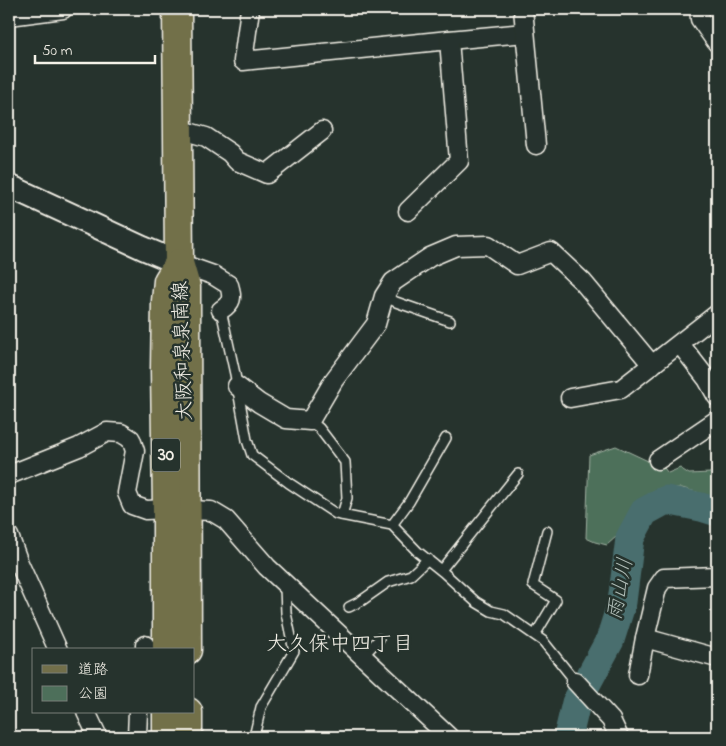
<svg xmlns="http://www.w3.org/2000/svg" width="726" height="746" font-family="'Indie Flower','Klee One',sans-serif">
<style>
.green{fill:#4d6f5a;stroke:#a0b0a1}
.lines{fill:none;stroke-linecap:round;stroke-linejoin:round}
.river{stroke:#4a6e6e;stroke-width:29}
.service-casing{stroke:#f4f1e8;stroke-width:12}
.minor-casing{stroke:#f4f1e8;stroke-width:21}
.tertiary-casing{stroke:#f4f1e8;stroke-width:26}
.primary-casing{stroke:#f4f1e8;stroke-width:31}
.service{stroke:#26332d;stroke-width:9}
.minor{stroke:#26332d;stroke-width:18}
.tertiary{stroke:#26332d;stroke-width:22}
.primary{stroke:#726f4a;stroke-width:28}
.labels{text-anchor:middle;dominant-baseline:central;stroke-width:5;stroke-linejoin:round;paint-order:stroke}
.shield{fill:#26332d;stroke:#b6b8b0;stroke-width:1}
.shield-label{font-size:19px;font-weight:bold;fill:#f4f1e8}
.street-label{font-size:20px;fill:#f4f1e8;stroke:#26332d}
.water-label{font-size:21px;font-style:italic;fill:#b0bdb7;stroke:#26332d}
.neighbourhood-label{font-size:21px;fill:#f4f1e8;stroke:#26332d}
</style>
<rect width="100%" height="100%" fill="#26332d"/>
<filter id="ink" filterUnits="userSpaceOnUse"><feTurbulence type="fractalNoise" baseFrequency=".02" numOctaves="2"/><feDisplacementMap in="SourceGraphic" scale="10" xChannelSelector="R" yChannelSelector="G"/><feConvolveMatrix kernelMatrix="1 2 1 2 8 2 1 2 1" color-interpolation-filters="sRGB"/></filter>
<g filter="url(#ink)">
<path class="green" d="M 616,446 L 648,461 L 655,470 L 664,468 L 668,473 L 680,468 L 689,474 L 710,473 L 717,465 L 717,498 L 682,488 L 660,488 L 647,495 L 630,511 L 617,536 L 607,545 L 595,542 L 586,538 L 589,455 Z"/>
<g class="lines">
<path class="river" d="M 568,737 L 576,703 L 610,640 L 622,602 L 630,538 L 644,512 L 666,500 L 701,507 L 717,512"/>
<g class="service-casing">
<g id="service">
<path d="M 384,296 L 396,302 L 450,321"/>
<path d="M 221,310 L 235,374 L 247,440 L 252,455 L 289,483 L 336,514 L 392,525 L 418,552 L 443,572 L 476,602 L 491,611 L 504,614 L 543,641 L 575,681"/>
<path d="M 310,421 L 319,428 L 345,462 L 347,498 L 342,515"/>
<path d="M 392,525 L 409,502 L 446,438"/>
<path d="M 441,570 L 518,474"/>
<path d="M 349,607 L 361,601 L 388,582 L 411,575 L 428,559"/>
<path d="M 535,635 L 556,600 L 533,585 L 547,531"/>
<path d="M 363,656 L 379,639"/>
<path d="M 254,737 L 261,707 L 294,651 L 286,613 L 285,587"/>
</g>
</g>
<g class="minor-casing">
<g id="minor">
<path d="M 250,9 L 243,61 L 449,40 L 525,33"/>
<path d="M 523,9 L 536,145"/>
<path d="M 699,9 L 700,19 L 717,43"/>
<path d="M 9,16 L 63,9"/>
<path d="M 178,129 L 206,137 L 230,153 L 237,161 L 267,174 L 322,131"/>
<path d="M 408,211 L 459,161 L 449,40"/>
<path d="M 179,263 L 213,275 L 229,285 C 233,298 232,303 221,310"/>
<path d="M 680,344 L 707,379 L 717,397"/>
<path d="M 237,386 L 259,403 L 286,419 L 310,421 L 334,380 L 376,324 L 384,296 L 393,282 L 430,257 L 456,246 L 488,245 L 517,265 L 551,252 L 583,282 L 652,365"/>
<path d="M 570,398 L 621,389 L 717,314"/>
<path d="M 658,460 L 717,420"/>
<path d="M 9,475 L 79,447 L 107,432 L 121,433 L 131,439 L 135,451 L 127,493 L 132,505 L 146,510 L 167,509 L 211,511 L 226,520 L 267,567 L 449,737"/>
<path d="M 9,536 L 19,563 L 58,650"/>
<path d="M 645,638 L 717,658"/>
<path d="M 145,650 L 145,645"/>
<path d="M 638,675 L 645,638 L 657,588 L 664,578 L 717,576"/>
<path d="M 575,681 L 611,720 L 619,737"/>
<path d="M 86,712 L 98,737"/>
<path d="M 134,737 L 137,736 L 138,712"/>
</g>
</g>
<g class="tertiary-casing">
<path id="tertiary" d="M 9,186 L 143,248 L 179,263"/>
</g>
<g class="primary-casing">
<g id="primary">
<path d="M 177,9 L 179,263 L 186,287 L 187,650"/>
<path d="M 167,650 L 167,509 L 165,369 L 166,301 L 168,281 L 179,263"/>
<path d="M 188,712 L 188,737"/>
<path d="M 167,737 L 167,712"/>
</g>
</g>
<use href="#service" class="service"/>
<use href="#minor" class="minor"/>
<use href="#tertiary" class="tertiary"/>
<use href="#primary" class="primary"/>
</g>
</g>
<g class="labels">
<rect class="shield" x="152" y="438.5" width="28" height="33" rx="4"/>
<g class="shield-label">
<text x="166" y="455">30</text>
</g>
<g class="street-label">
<text transform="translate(184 351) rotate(-92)">大阪和泉泉南線</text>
</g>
<g class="water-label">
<text transform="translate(621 589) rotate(-79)">雨山川</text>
</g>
<g class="neighbourhood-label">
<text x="340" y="645">大久保中四丁目</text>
</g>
</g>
<rect width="726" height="746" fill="none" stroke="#26332d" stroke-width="30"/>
<rect x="15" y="15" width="696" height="716" fill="none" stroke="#f4f1e8" stroke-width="2" filter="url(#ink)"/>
<rect x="32" y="648" width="162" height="65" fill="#26332d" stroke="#787f78"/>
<rect x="42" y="665" width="25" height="8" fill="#726f4a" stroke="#787f78"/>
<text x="78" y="674" font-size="15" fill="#f4f1e8">道路</text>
<rect x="42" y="686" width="25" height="15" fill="#4d6f5a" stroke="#787f78"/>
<text x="78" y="698" font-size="15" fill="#f4f1e8">公園</text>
<path d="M35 55v8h120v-8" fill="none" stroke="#f4f1e8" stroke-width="2.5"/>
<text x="42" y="55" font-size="15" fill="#f4f1e8" stroke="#26332d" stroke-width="4" paint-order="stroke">50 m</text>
</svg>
